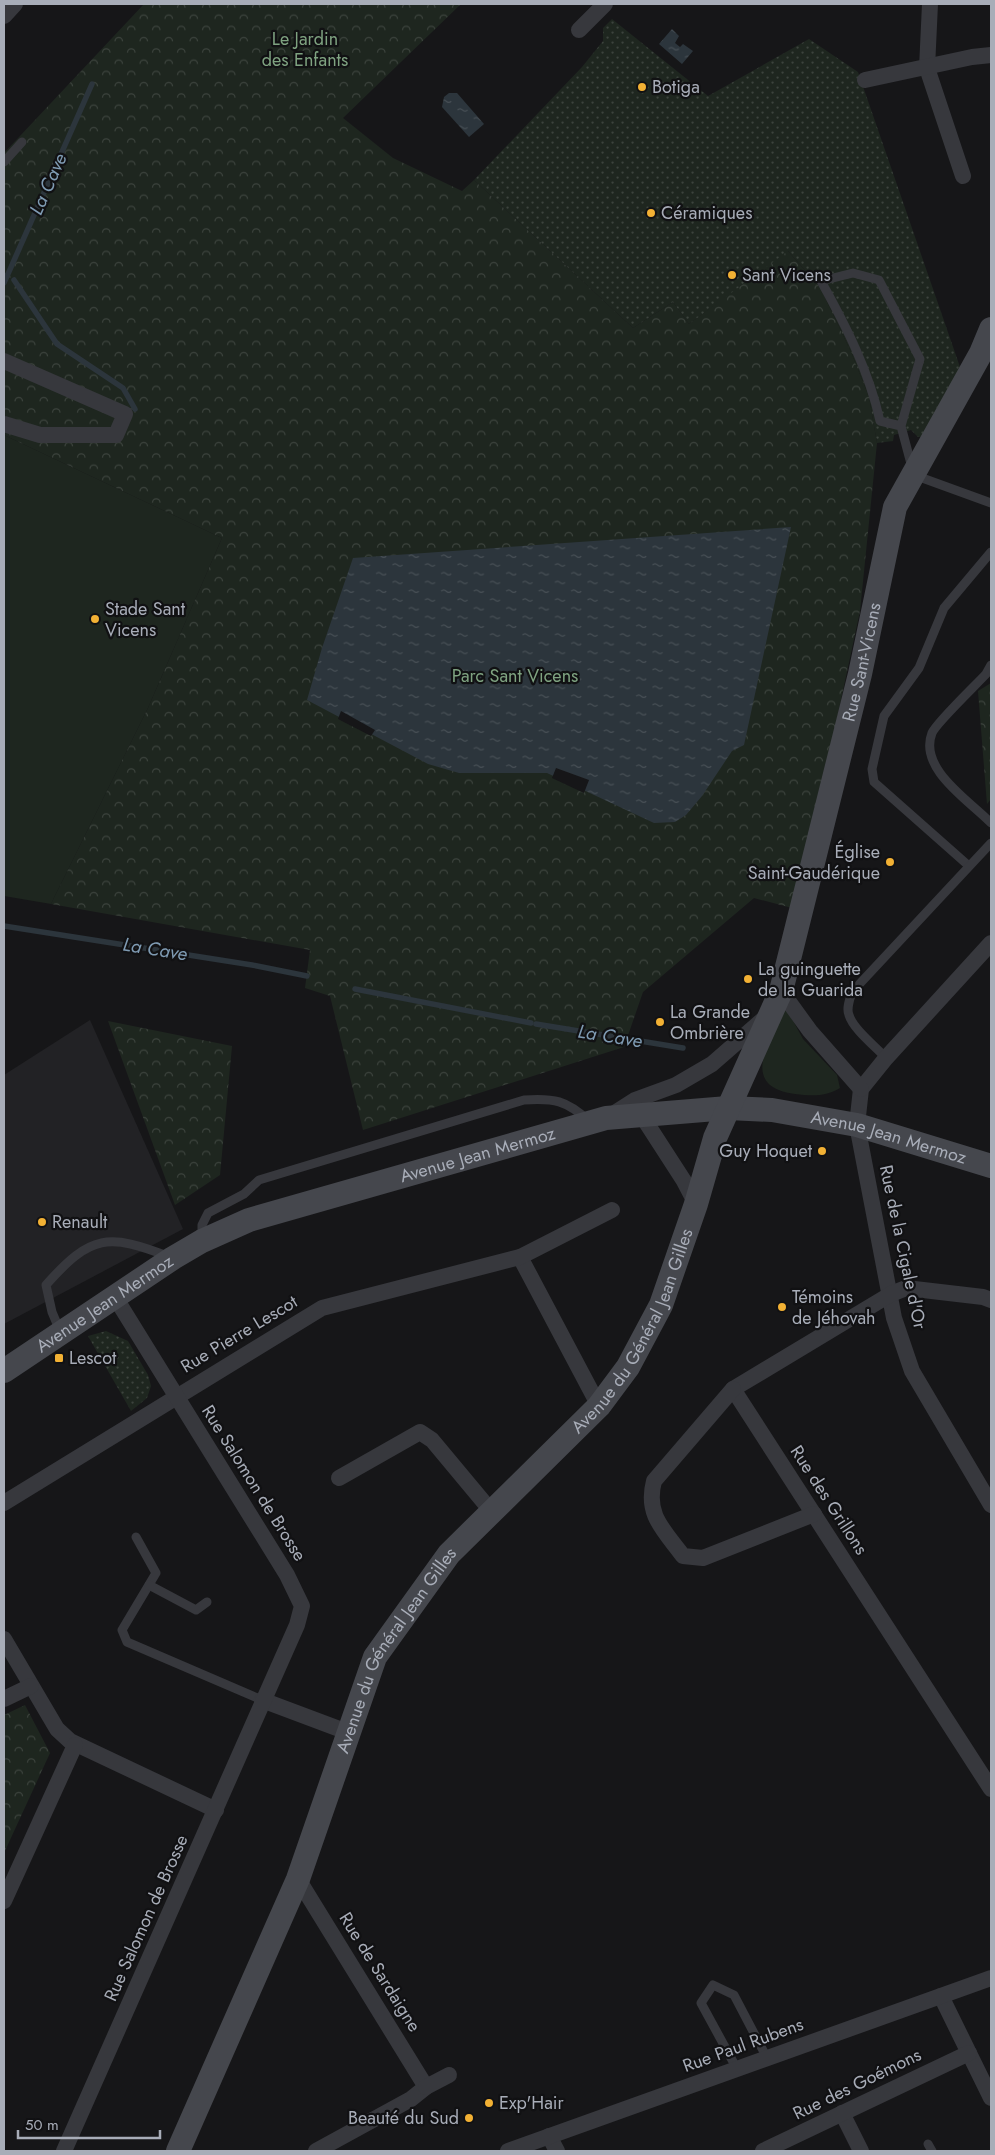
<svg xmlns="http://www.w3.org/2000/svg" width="995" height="2155" font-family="Jost,sans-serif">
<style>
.built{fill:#222225}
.grass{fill:#1e261f}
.park{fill:url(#park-crowns)}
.garden{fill:url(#garden-dots)}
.water{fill:url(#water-ripples)}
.pier{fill:#161618}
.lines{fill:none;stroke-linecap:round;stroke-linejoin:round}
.stream{stroke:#2c353c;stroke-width:5.5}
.lane{stroke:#37383d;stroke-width:9}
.street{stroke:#37383d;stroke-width:16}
.secondary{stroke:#45474d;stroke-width:24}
.poi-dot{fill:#f2b134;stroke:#111113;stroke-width:2}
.labels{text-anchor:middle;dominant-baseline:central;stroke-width:4.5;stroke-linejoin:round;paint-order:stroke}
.park-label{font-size:18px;fill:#7fa381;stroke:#111113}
.poi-label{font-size:18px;fill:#a8adb8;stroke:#111113;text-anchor:start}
.street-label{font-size:18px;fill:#a8adb8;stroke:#111113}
.water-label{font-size:19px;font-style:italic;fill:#7f9bb3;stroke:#111113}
</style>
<defs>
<pattern id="park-crowns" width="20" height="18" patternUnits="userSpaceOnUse" patternTransform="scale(1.25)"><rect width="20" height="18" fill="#1e261f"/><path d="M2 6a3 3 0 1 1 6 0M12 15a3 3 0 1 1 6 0" fill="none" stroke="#3c433d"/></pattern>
<pattern id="garden-dots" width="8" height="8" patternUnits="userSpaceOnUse" patternTransform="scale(1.25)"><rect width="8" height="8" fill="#1e261f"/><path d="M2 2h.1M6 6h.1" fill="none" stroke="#3c433d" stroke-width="1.8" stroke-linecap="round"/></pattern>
<pattern id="water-ripples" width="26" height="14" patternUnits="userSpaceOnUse" patternTransform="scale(1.25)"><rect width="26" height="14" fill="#2c353c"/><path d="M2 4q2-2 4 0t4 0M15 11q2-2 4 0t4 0" fill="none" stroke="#485056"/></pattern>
</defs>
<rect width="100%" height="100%" fill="#161618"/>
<path class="built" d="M 90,1020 L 183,1229 L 4,1324 L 4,1075 Z"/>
<g class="grass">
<path d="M 4,435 L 222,538 L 148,708 L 51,904 L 4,896 Z"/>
<path d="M 785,1006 L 803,1039 L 837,1075 L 840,1088 C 825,1097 812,1096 795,1094 C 737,1087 771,1039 785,1006 Z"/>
</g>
<g class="park">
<path d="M 144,4 L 461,4 L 343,118 L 393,158 L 462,191 L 474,180 L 633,328 L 673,302 L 689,324 L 787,250 L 820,287 L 851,352 L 869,397 L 877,443 L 860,611 L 824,779 L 792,908 L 754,898 L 643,992 L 624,1047 L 363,1130 L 330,996 L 305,988 L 310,950 L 51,904 L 148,708 L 222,538 L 4,435 L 4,153 Z"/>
<path d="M 991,683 L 991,799 L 987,804 L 978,691 Z"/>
<path d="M 108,1021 L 232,1046 L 220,1175 L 175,1205 Z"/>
<path d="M 25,1705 L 50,1753 L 4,1853 L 4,1715 Z"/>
</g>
<g class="garden">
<path d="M 612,19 L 708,96 L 809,39 L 858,72 L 960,367 L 930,436 L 918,437 L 911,430 L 894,435 L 893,441 L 877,443 L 869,397 L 851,352 L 820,287 L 788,251 L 689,324 L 673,302 L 633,328 L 474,180 L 582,67 L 603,41 L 603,28 Z"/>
<path d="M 106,1331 L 128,1341 L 148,1375 L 151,1386 L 147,1398 L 131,1411 L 88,1336 Z"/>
</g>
<g class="water">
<path d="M 672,29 L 679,36 L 675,43 L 680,47 L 683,44 L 693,51 L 682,64 L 659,44 Z"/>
<path d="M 449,93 L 457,93 L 484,124 L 469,137 L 442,107 L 444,97 Z"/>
<path d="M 791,527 L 744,745 L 732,751 L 702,796 L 686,815 L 675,822 L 654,823 L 547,773 L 459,773 L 428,764 L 307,700 L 322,648 L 353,558 Z"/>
</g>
<g class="pier">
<path d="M 341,711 L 375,730 L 371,736 L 338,719 Z"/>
<path d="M 556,768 L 589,780 L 584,793 L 552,778 Z"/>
</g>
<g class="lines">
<g class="stream">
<path d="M 14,280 L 57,344 L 123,388 L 135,409"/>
<path d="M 4,283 L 92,84"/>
<path d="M 4,926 L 252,965 L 307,976"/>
<path d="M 355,989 L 531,1023"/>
<path d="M 536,1024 L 683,1048"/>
</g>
<g class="lane">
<path d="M 4,162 L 22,142"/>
<path d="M 901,426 L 880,421 C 869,371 846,326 821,281 L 853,273 L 879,280 L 920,359 L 901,426 L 914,475 L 991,503"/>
<path d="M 991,665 L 986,674 C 976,685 936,723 932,733 C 918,769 970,801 991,823"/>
<path d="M 969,866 L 874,782 L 872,769 L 884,716 L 919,668 L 944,608 L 991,552"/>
<path d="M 886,1058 C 876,1047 853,1029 849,1015 C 846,1008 850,999 852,992 L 991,843"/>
<path d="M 202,1239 L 202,1225 L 208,1213 L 244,1194 L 259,1180 L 524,1100 C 554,1098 566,1100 589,1121"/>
<path d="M 60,1331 L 52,1312 L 46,1285 C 91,1234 108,1233 170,1257"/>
<path d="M 136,1537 L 156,1573 L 122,1630 L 127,1642 L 262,1700"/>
<path d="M 149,1585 L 196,1610 L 207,1602"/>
<path d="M 737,2069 L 701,2003 L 713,1985 L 734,1995 L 767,2058"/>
<path d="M 928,2144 L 932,2151"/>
</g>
<g class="street">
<path d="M 930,4 L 927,68 L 963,176"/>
<path d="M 4,16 L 15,4"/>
<path d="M 579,30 L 605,4"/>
<path d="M 865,80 L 972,57 L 991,55"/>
<path d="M 4,361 L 125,414 L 116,435 L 40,435 L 4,424"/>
<path d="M 991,943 L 886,1058 L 861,1089 L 857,1125 L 894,1318 L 912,1371 L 991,1505"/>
<path d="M 781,991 L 810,1031 L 861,1089"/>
<path d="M 610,1116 L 635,1100 L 676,1085 L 712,1064 L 767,1016"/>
<path d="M 642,1116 L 684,1181 L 696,1204"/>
<path d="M 520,1257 L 599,1406"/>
<path d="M 991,1300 L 983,1297 L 906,1288 L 891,1294 L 733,1389 L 991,1789"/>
<path d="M 733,1389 L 654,1481 C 645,1515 664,1530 683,1556 L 703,1558 L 814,1514"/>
<path d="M 339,1478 L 420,1432 L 432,1440 L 492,1512"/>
<path d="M 4,1503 L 322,1308 L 520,1257 L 612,1210"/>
<path d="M 4,1639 L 57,1729 L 70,1741 L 216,1810"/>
<path d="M 4,1699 L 31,1686"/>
<path d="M 262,1700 L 350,1733"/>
<path d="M 298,1879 L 426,2087 L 411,2099 L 316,2151"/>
<path d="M 4,1901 L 75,1745"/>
<path d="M 941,1996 L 991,2098"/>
<path d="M 426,2087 L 449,2075"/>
<path d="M 842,2113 L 861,2151"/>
<path d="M 549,2136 L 557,2151"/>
<path d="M 64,2151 L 297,1625 L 302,1606 L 287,1575 L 115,1297"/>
<path d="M 508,2151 L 991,1978"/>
<path d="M 763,2151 L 969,2053"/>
</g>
<g class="secondary">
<path id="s1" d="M 4,1371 L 173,1258 L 202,1241 L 249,1220 L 606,1118 L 728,1108 L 772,1110 L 857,1125 L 991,1166"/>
<path id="s2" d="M 178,2151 L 298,1879 L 375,1657 L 449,1554 L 599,1406 L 628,1367 L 661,1305 L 696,1204 L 715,1138 L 781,991 L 860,674 L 895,507 L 981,353 L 991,329"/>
</g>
</g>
<g class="poi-dot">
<circle cx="642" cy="87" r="5"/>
<circle cx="651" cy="213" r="5"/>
<circle cx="732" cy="275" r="5"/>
<circle cx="95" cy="619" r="5"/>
<circle cx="890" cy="862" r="5"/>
<circle cx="748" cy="979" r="5"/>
<circle cx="660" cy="1022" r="5"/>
<circle cx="822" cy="1151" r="5"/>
<circle cx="42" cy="1222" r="5"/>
<circle cx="782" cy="1307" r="5"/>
<rect x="54" y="1353" width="10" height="10" rx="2.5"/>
<circle cx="489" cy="2103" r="5"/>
<circle cx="469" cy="2118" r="5"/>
</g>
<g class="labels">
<g class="park-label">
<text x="305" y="39">Le Jardin<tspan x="305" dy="21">des Enfants</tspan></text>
<text x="515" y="676">Parc Sant Vicens</text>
</g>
<g class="poi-label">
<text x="652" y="87">Botiga</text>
<text x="661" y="213">Céramiques</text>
<text x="742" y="275">Sant Vicens</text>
<text x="105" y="609">Stade Sant<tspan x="105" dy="21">Vicens</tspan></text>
<text x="880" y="852" text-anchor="end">Église<tspan x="880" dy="21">Saint-Gaudérique</tspan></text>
<text x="758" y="969">La guinguette<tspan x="758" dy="21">de la Guarida</tspan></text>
<text x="670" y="1012">La Grande<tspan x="670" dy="21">Ombrière</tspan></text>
<text x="812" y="1151" text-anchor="end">Guy Hoquet</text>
<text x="52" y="1222">Renault</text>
<text x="792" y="1297">Témoins<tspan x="792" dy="21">de Jéhovah</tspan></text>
<text x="69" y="1358">Lescot</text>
<text x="499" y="2103">Exp'Hair</text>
<text x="459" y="2118" text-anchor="end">Beauté du Sud</text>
</g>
<g class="street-label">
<text stroke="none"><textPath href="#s2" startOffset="1664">Rue Sant-Vicens</textPath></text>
<text stroke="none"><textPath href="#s1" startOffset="946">Avenue Jean Mermoz</textPath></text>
<text stroke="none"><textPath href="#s1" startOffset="526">Avenue Jean Mermoz</textPath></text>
<text transform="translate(903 1247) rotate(78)">Rue de la Cigale d'Or</text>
<text stroke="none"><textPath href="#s1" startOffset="121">Avenue Jean Mermoz</textPath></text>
<text stroke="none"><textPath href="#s2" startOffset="952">Avenue du Général Jean Gilles</textPath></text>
<text transform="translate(239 1334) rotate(-31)">Rue Pierre Lescot</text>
<text transform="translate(254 1483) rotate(58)">Rue Salomon de Brosse</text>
<text transform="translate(829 1500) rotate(57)">Rue des Grillons</text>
<text stroke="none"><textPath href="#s2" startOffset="548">Avenue du Général Jean Gilles</textPath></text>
<text transform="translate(146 1918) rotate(-66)">Rue Salomon de Brosse</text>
<text transform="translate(380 1972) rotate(58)">Rue de Sardaigne</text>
<text transform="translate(743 2045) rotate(-20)">Rue Paul Rubens</text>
<text transform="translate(857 2084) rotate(-26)">Rue des Goémons</text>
</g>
<g class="water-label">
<text transform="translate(48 184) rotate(-66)">La Cave</text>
<text transform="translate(155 949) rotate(9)">La Cave</text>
<text transform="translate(610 1036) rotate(9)">La Cave</text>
</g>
</g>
<rect width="995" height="2155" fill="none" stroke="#a8adb8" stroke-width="10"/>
<path d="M18 2130v8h142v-8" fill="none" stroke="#a8adb8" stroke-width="2.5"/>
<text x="25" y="2130" font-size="15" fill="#a8adb8" stroke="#111113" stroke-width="4" paint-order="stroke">50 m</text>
</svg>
